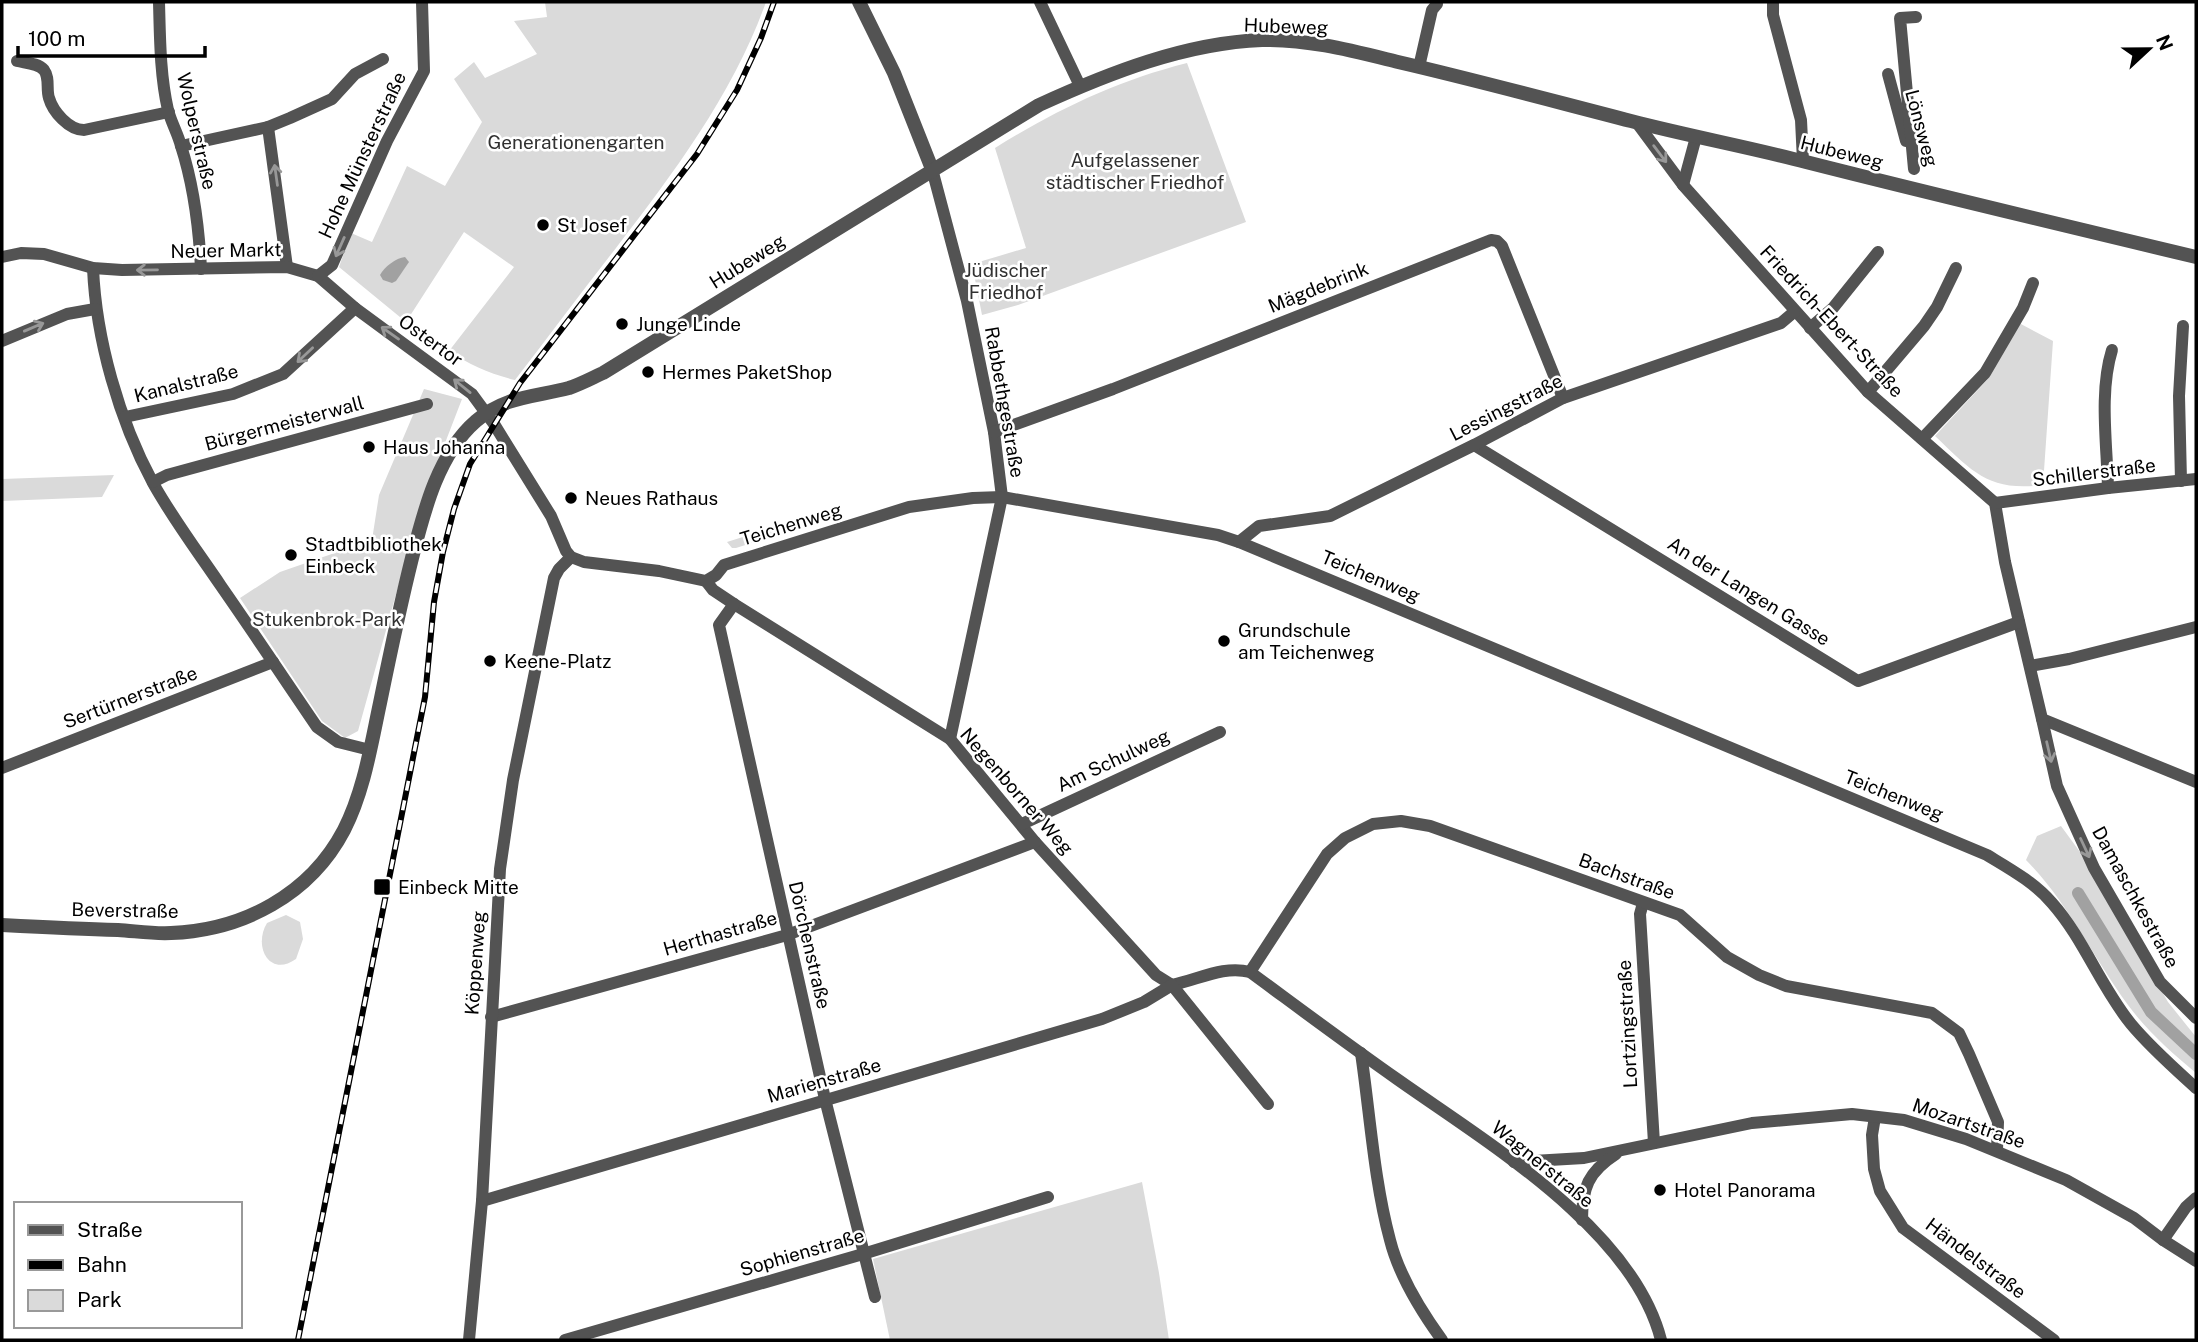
<svg xmlns="http://www.w3.org/2000/svg" width="2198" height="1342" font-family="'Public Sans',sans-serif">
<style>
.green{fill:#dadada}
.water{fill:#a1a1a1}
.lines{fill:none;stroke-linecap:round;stroke-linejoin:round}
.canal{stroke:#a1a1a1;stroke-width:12}
.minor{stroke:#535353;stroke-width:12}
.tertiary{stroke:#535353;stroke-width:14}
.rail-casing{stroke:#000;stroke-width:6}
.rail{stroke:#fff;stroke-width:3.5;stroke-dasharray:10;stroke-linecap:butt}
.oneway{stroke:#989898}
.poi-dot{fill:#000;stroke:#fff;stroke-width:2.5}
.labels{text-anchor:middle;dominant-baseline:central;stroke-width:5;stroke-linejoin:round;paint-order:stroke}
.street-label{font-size:19px;fill:#000;stroke:#fff}
.park-label{font-size:19px;fill:#313131;stroke:#fff}
.poi-label{font-size:19px;fill:#000;stroke:#fff;text-anchor:start}
</style>
<rect width="100%" height="100%" fill="#fff"/>
<g class="green">
<path d="M 545,2 L 766,2 C 733,94 675,171 616,248 C 582,291 549,336 515,380 C 490,374 470,365 449,351 L 514,267 L 464,232 L 406,322 L 339,267 L 351,233 L 372,242 L 407,166 L 445,186 L 482,122 L 454,79 L 474,62 L 485,78 L 537,54 L 514,21 L 547,17 Z"/>
<path d="M 1187,63 L 1246,222 L 1018,305 L 982,315 L 972,264 L 1026,248 L 995,148 C 1056,110 1116,81 1187,63 Z"/>
<path d="M 2019,323 L 2053,341 L 2043,485 C 1988,492 1972,471 1935,436 L 1987,380 Z"/>
<path d="M 424,389 L 462,399 L 420,508 L 358,731 L 345,738 L 322,721 L 240,598 L 280,572 L 372,540 L 379,495 Z"/>
<path d="M 114,475 L 102,497 L 2,501 L 2,479 Z"/>
<path d="M 774,527 L 774,534 L 770,537 L 736,548 L 732,548 L 727,542 Z"/>
<path d="M 2061,826 L 2080,852 L 2168,1002 L 2196,1037 L 2196,1073 C 2171,1052 2147,1031 2128,1005 C 2092,956 2069,904 2026,860 L 2037,836 Z"/>
<path d="M 286,915 L 300,922 L 303,939 L 296,959 C 269,978 253,946 267,923 Z"/>
<path d="M 1142,1182 L 1159,1273 L 1169,1340 L 890,1340 L 873,1259 Z"/>
</g>
<path class="water" d="M 405,257 L 409,262 L 396,281 L 392,283 L 383,280 L 380,275 C 384,267 396,258 405,257 Z"/>
<g class="lines">
<path class="canal" d="M 2078,893 L 2151,1012 L 2196,1054"/>
<g class="minor">
<path d="M 159,2 C 160,38 160,75 168,110 C 171,122 178,134 181,146 C 194,186 199,228 201,269"/>
<path d="M 1040,2 L 1080,86"/>
<path d="M 1773,2 L 1773,15 L 1801,120 L 1803,161"/>
<path d="M 17,61 C 26,63 38,63 44,70 C 50,78 46,89 49,98 C 53,112 69,130 84,130 L 169,112"/>
<path d="M 1419,67 L 1432,10 L 1437,4"/>
<path d="M 1888,74 L 1906,141"/>
<path d="M 1637,123 L 1683,185 L 1868,392 L 1995,503 L 2005,562 L 2042,719 L 2196,782"/>
<path d="M 268,127 L 287,267"/>
<path d="M 181,146 L 268,127 L 290,118 L 332,99 L 355,74 L 383,59"/>
<path d="M 932,169 L 967,301 L 994,432 L 1002,497 L 950,739"/>
<path d="M 1914,169 L 1900,18 L 1916,17"/>
<path d="M 1683,185 L 1696,137"/>
<path d="M 2,257 L 21,253 L 44,254 L 93,268 L 122,270 L 287,267 L 318,276 L 355,308 L 472,394 L 494,424 L 551,516 L 566,551 L 571,557 L 584,562 L 659,571 L 706,581 L 716,575 L 724,565 L 909,507 L 973,498 L 1002,497 L 1218,535 L 1239,542 L 1987,855 C 2010,869 2034,882 2052,903 C 2084,939 2100,986 2131,1024 C 2150,1047 2174,1068 2196,1088"/>
<path d="M 93,268 C 96,339 119,420 153,483 C 173,519 198,552 221,586 C 253,632 285,680 317,727 L 338,742 L 370,750"/>
<path d="M 318,276 L 332,265 L 387,141 L 424,71 L 422,2"/>
<path d="M 1810,328 L 1833,308 L 1878,252"/>
<path d="M 2,341 L 67,314 L 95,309"/>
<path d="M 1868,392 L 1924,326 L 1937,307 L 1956,268"/>
<path d="M 125,417 L 233,394 L 283,374 L 355,308"/>
<path d="M 994,432 L 1113,389 L 1491,240 L 1497,241 L 1502,246 L 1563,398"/>
<path d="M 1922,439 L 1985,373 L 2023,308 L 2033,283"/>
<path d="M 1474,445 L 1858,681 L 2019,622"/>
<path d="M 2181,481 L 2179,396 L 2183,326"/>
<path d="M 153,482 L 167,475 L 427,404"/>
<path d="M 2108,488 C 2107,444 2099,392 2112,350"/>
<path d="M 1995,503 L 2108,488 L 2196,479"/>
<path d="M 1239,542 L 1259,526 L 1330,516 L 1474,445 L 1563,398 L 1781,323 L 1794,312"/>
<path d="M 706,581 L 713,590 L 734,604 L 950,739 L 1035,842 L 1156,975 L 1172,985 C 1198,980 1223,965 1250,972 C 1299,1008 1347,1044 1397,1079 C 1486,1142 1633,1229 1661,1340"/>
<path d="M 734,604 L 719,625 L 825,1099 L 875,1297"/>
<path d="M 2030,666 L 2069,659 L 2196,627"/>
<path d="M 2042,719 L 2057,786 L 2094,868 L 2160,982 L 2196,1018"/>
<path d="M 2,768 L 273,662"/>
<path d="M 1022,824 L 1220,732"/>
<path d="M 1643,903 L 1640,914 L 1654,1143"/>
<path d="M 1250,972 L 1327,854 L 1345,838 L 1373,824 L 1401,821 L 1430,826 L 1680,915 L 1727,957 L 1759,975 L 1786,986 L 1932,1013 L 1959,1033 L 1969,1054 L 1998,1122 L 1997,1150"/>
<path d="M 491,1017 L 787,935 L 1035,842"/>
<path d="M 1361,1053 C 1370,1114 1374,1181 1390,1240 C 1399,1276 1421,1311 1442,1340"/>
<path d="M 1875,1117 L 1872,1135 L 1874,1169 L 1880,1191 L 1903,1228 L 2054,1340"/>
<path d="M 1514,1162 L 1584,1158 L 1752,1123 L 1852,1114 L 1904,1120 L 1966,1139 L 2066,1180 L 2134,1218 L 2163,1240 L 2196,1261"/>
<path d="M 482,1201 L 1102,1019 L 1144,1002 L 1172,985 L 1268,1104"/>
<path d="M 1582,1220 C 1582,1188 1588,1172 1616,1154"/>
<path d="M 2163,1240 L 2186,1207 L 2196,1198"/>
<path d="M 469,1340 L 482,1201 L 500,869 L 513,780 L 554,578 L 559,569 L 571,557"/>
<path d="M 565,1340 L 863,1254 L 1048,1197"/>
</g>
<g class="tertiary">
<path d="M 859,2 L 894,73 L 932,169"/>
<path d="M 2,925 C 40,927 79,929 118,930 C 135,931 153,934 171,933 C 243,930 310,895 344,830 C 364,791 371,745 380,703 C 390,654 400,606 412,558 C 424,511 438,454 476,421 C 505,396 534,397 569,388 C 581,384 592,378 603,373 L 1039,105 C 1109,73 1185,43 1262,40 C 1309,39 1353,51 1398,62 C 1476,80 1553,101 1631,121 C 1689,136 1748,147 1806,162 C 1936,195 2066,226 2196,257"/>
</g>
<g class="rail-casing">
<path id="rail" d="M 298,1340 L 425,697 L 434,602 L 443,552 L 454,509 L 470,464 L 520,383 L 697,154 L 737,90 L 761,38 L 774,2"/>
</g>
<use href="#rail" class="rail"/>
</g>
<defs><path id="oneway-shaft" d="M-6 0H5M1.5-3L5.5 0L1.5 3" fill="none" stroke-width="1.6" stroke-linecap="round" stroke-linejoin="round" transform="scale(1.75)"/></defs>
<g class="oneway">
<use href="#oneway-shaft" transform="translate(1660 154) rotate(53)"/>
<use href="#oneway-shaft" transform="translate(276 175) rotate(-98)"/>
<use href="#oneway-shaft" transform="translate(340 247) rotate(114)"/>
<use href="#oneway-shaft" transform="translate(147 270) rotate(179)"/>
<use href="#oneway-shaft" transform="translate(34 327) rotate(-23)"/>
<use href="#oneway-shaft" transform="translate(390 333) rotate(-145)"/>
<use href="#oneway-shaft" transform="translate(305 355) rotate(137)"/>
<use href="#oneway-shaft" transform="translate(462 386) rotate(-141)"/>
<use href="#oneway-shaft" transform="translate(2049 752) rotate(77)"/>
<use href="#oneway-shaft" transform="translate(2085 848) rotate(65)"/>
</g>
<g class="poi-dot">
<circle cx="543" cy="225" r="7"/>
<circle cx="622" cy="324" r="7"/>
<circle cx="648" cy="372" r="7"/>
<circle cx="369" cy="447" r="7"/>
<circle cx="571" cy="498" r="7"/>
<circle cx="291" cy="555" r="7"/>
<circle cx="1224" cy="641" r="7"/>
<circle cx="490" cy="661" r="7"/>
<rect x="373" y="878" width="18" height="18" rx="3.5"/>
<circle cx="1660" cy="1190" r="7"/>
</g>
<g class="labels">
<g class="street-label">
<text transform="translate(1286 26) rotate(2)">Hubeweg</text>
<text transform="translate(1922 128) rotate(75)">Lönsweg</text>
<text transform="translate(197 131) rotate(77)">Wolperstraße</text>
<text transform="translate(1842 152) rotate(14)">Hubeweg</text>
<text transform="translate(362 155) rotate(-65)">Hohe Münsterstraße</text>
<text transform="translate(226 250) rotate(-1)">Neuer Markt</text>
<text transform="translate(747 261) rotate(-32)">Hubeweg</text>
<text transform="translate(1318 287) rotate(-22)">Mägdebrink</text>
<text transform="translate(1832 321) rotate(47)">Friedrich-Ebert-Straße</text>
<text transform="translate(431 340) rotate(36)">Ostertor</text>
<text transform="translate(186 383) rotate(-14)">Kanalstraße</text>
<text transform="translate(1005 402) rotate(80)">Rabbethgestraße</text>
<text transform="translate(1506 407) rotate(-27)">Lessingstraße</text>
<text transform="translate(284 423) rotate(-15)">Bürgermeisterwall</text>
<text transform="translate(2094 472) rotate(-7)">Schillerstraße</text>
<text transform="translate(791 524) rotate(-17)">Teichenweg</text>
<text transform="translate(1371 576) rotate(23)">Teichenweg</text>
<text transform="translate(1749 591) rotate(32)">An der Langen Gasse</text>
<text transform="translate(130 697) rotate(-21)">Sertürnerstraße</text>
<text transform="translate(1113 760) rotate(-25)">Am Schulweg</text>
<text transform="translate(1017 791) rotate(49)">Negenborner Weg</text>
<text transform="translate(1894 795) rotate(22)">Teichenweg</text>
<text transform="translate(1627 876) rotate(20)">Bachstraße</text>
<text transform="translate(2136 897) rotate(61)">Damaschkestraße</text>
<text transform="translate(125 910) rotate(1)">Beverstraße</text>
<text transform="translate(720 933) rotate(-16)">Herthastraße</text>
<text transform="translate(810 945) rotate(77)">Dörchenstraße</text>
<text transform="translate(475 963) rotate(-86)">Köppenweg</text>
<text transform="translate(1627 1024) rotate(-93)">Lortzingstraße</text>
<text transform="translate(824 1080) rotate(-16)">Marienstraße</text>
<text transform="translate(1969 1123) rotate(19)">Mozartstraße</text>
<text transform="translate(1543 1164) rotate(39)">Wagnerstraße</text>
<text transform="translate(802 1252) rotate(-16)">Sophienstraße</text>
<text transform="translate(1976 1258) rotate(37)">Händelstraße</text>
</g>
<g class="park-label">
<text x="576" y="142">Generationengarten</text>
<text x="1135" y="160">Aufgelassener<tspan x="1135" dy="22">städtischer Friedhof</tspan></text>
<text x="1006" y="270">Jüdischer<tspan x="1006" dy="22">Friedhof</tspan></text>
<text x="327" y="619">Stukenbrok-Park</text>
</g>
<g class="poi-label">
<text x="557" y="225">St Josef</text>
<text x="636" y="324">Junge Linde</text>
<text x="662" y="372">Hermes PaketShop</text>
<text x="383" y="447">Haus Johanna</text>
<text x="585" y="498">Neues Rathaus</text>
<text x="305" y="544">Stadtbibliothek<tspan x="305" dy="22">Einbeck</tspan></text>
<text x="1238" y="630">Grundschule<tspan x="1238" dy="22">am Teichenweg</tspan></text>
<text x="504" y="661">Keene-Platz</text>
<text x="398" y="887">Einbeck Mitte</text>
<text x="1674" y="1190">Hotel Panorama</text>
</g>
</g>
<rect width="2198" height="1342" fill="none" stroke="#000000" stroke-width="7"/>
<rect x="14" y="1202" width="228" height="126" fill="#ffffff" stroke="#999999" stroke-width="2"/>
<rect x="28" y="1225" width="35" height="10" fill="#535353" stroke="#999999" stroke-width="2"/>
<text x="77" y="1237" font-size="21" fill="#000000">Straße</text>
<rect x="28" y="1260" width="35" height="10" fill="#000000" stroke="#999999" stroke-width="2"/>
<text x="77" y="1272" font-size="21" fill="#000000">Bahn</text>
<rect x="28" y="1290" width="35" height="21" fill="#dadada" stroke="#999999" stroke-width="2"/>
<text x="77" y="1307" font-size="21" fill="#000000">Park</text>
<g transform="translate(2149 49) rotate(68)" stroke="#ffffff" stroke-width="5" paint-order="stroke">
<path d="M0-5L12 26L0 18L-12 26Z" fill="#000000"/>
<text y="-10" font-size="19" font-weight="bold" text-anchor="middle" fill="#000000">N</text>
</g>
<path d="M18 46v10h187v-10" fill="none" stroke="#000000" stroke-width="3.5"/>
<text x="28" y="46" font-size="21" fill="#000000" stroke="#ffffff" stroke-width="5" paint-order="stroke">100 m</text>
</svg>
